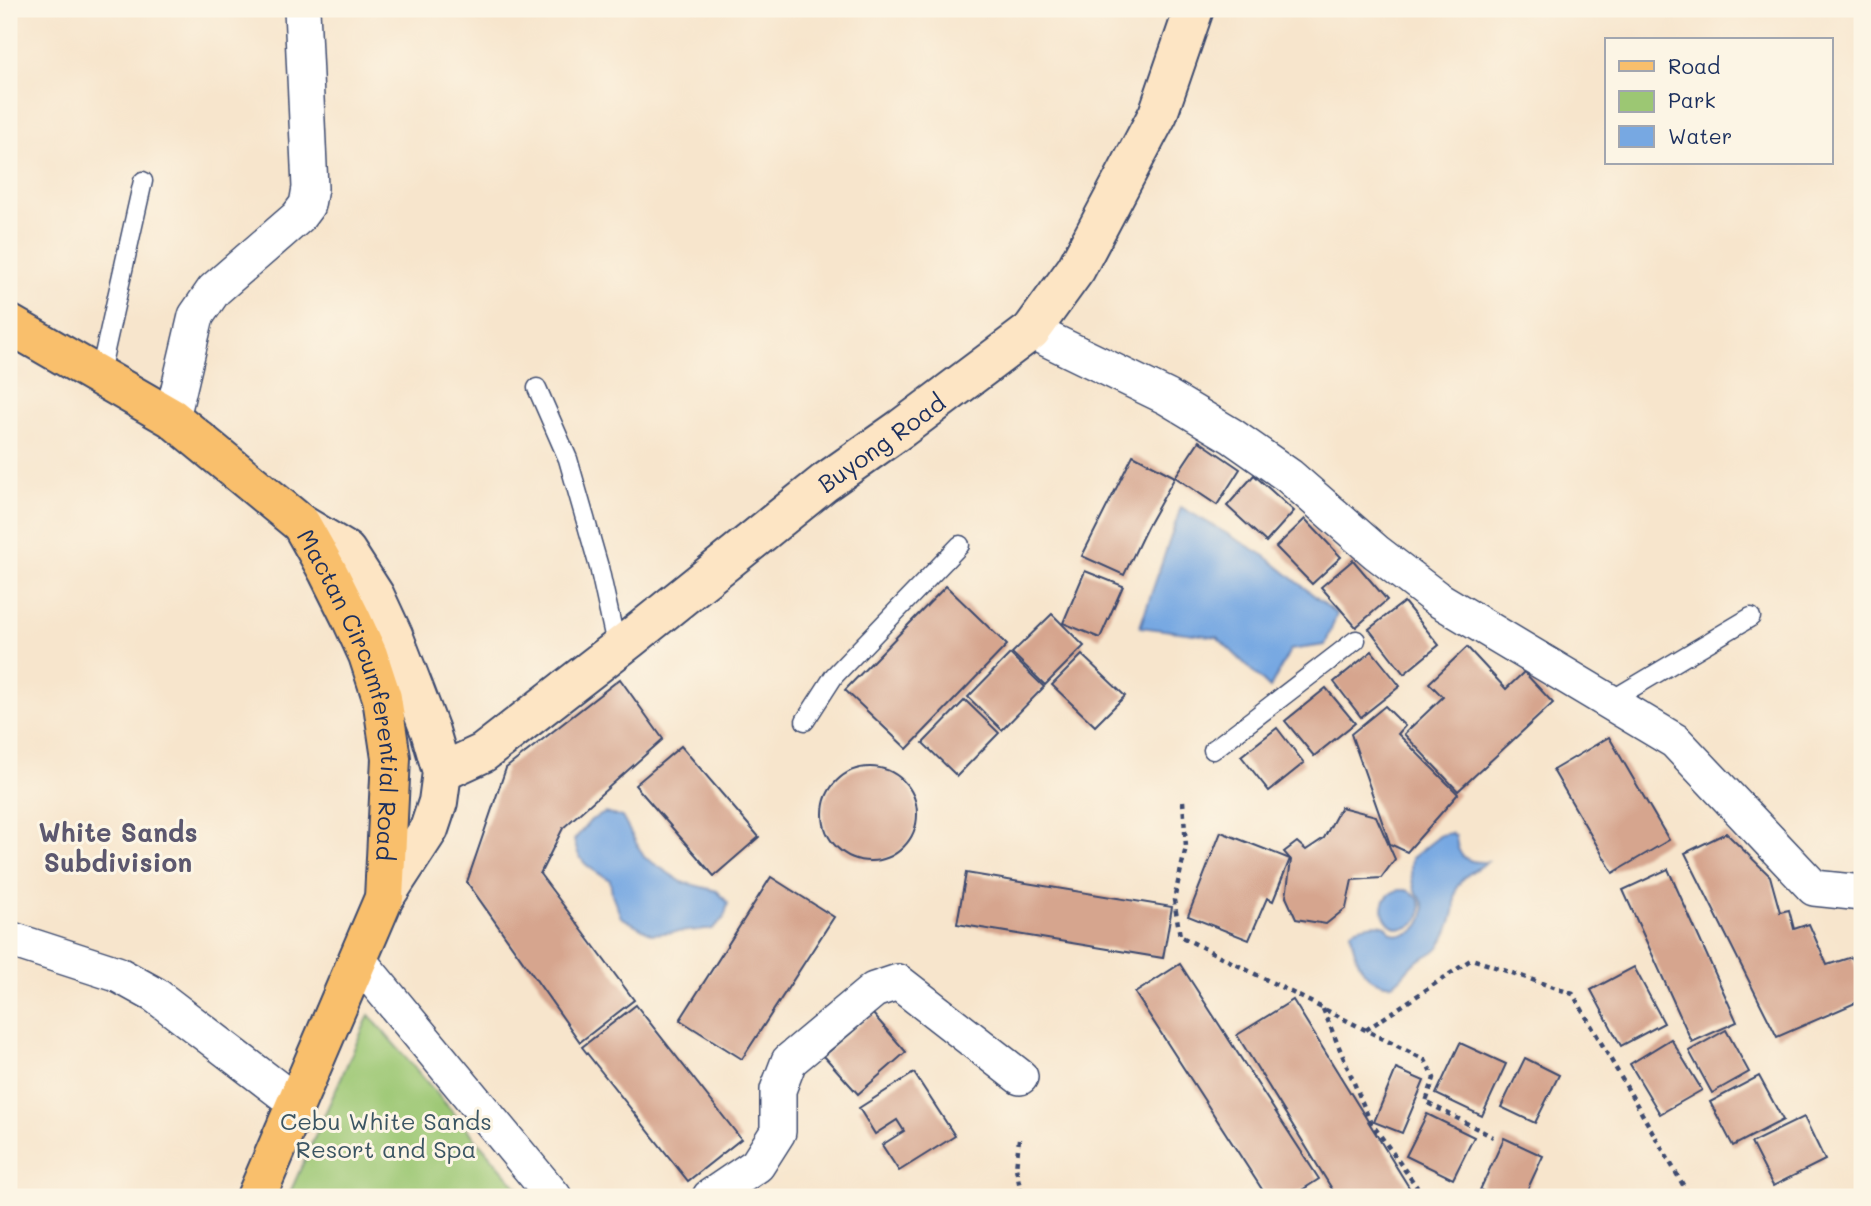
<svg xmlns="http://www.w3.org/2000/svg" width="1871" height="1206" font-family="Mali,sans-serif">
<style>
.green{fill:#9cc773;stroke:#5c7b68;stroke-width:2}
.water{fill:#77a8e2;stroke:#496ca0;stroke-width:2}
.building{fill:#d6a58e}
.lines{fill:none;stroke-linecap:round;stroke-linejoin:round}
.lane-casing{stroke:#3c4a6e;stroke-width:21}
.street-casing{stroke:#3c4a6e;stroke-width:38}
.secondary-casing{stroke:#3c4a6e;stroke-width:42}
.primary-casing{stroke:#3c4a6e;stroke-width:42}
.path{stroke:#3c4a6e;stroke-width:4.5;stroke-dasharray:5 5;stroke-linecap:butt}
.lane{stroke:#fff;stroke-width:18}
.street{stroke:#fff;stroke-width:35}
.secondary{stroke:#fde5c4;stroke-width:38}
.primary{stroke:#f9bf6c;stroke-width:38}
.labels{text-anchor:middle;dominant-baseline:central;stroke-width:6;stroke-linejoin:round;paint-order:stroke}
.street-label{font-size:24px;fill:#1b2f5e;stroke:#fcf5e5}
.park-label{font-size:24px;fill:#3b5563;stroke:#fcf5e5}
.neighbourhood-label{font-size:26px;font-weight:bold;fill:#5c586f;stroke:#fcf5e5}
</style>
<rect width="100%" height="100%" fill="#fcf5e5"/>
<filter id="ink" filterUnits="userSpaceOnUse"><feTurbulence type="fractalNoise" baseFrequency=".0143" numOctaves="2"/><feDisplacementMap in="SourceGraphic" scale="14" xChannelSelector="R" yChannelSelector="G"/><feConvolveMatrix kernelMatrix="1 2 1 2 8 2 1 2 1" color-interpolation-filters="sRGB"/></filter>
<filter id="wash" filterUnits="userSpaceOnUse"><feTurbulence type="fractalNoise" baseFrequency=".00686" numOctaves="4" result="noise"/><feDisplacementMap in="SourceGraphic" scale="28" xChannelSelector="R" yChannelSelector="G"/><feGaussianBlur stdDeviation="1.57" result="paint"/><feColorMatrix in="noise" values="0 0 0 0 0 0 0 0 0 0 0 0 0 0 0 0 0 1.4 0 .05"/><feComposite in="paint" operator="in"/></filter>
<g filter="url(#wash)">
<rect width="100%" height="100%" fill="#f7e5cc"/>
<path class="green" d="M 369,1015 L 526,1197 L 288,1197 Z"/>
<g class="water">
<path d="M 1181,507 L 1265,556 L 1337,614 L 1325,645 L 1290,650 L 1270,688 L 1217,637 L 1140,627 Z"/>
<path d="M 605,813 L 622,817 L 644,857 L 682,882 L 717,891 L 728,903 L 724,918 L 712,929 L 652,934 L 621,917 L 612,894 L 610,880 C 589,868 579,864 574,840 L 591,820 Z"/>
<path d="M 1451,833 L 1456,836 C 1457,858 1467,863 1487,862 C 1477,869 1465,874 1458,885 C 1453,893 1456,904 1454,912 C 1451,924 1446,937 1439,947 C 1432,956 1420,957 1412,965 C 1398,979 1396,992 1372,979 C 1359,971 1352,946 1351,931 C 1359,926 1374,923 1383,925 C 1390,927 1386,928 1391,932 C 1397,936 1406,935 1412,932 C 1423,925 1428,910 1421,899 C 1420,896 1416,893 1415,890 C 1411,881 1410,868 1412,858 L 1441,835 Z"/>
<circle cx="1402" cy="909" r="19"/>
</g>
<g id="blocks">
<g class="building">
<path d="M 1199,441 L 1240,469 L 1217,505 L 1175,477 Z"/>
<path d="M 1133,455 L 1175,477 L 1147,527 L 1124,575 L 1082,556 Z"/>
<path d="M 1254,475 L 1294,511 L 1266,542 L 1227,506 Z"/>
<path d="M 1305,519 L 1341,557 L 1312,584 L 1276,547 Z"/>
<path d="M 1353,560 L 1387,600 L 1356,627 L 1321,587 Z"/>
<path d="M 1085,571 L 1123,586 L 1100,638 L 1063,623 Z"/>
<path d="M 946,586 L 1007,645 L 907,749 L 845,690 Z"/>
<path d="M 1404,602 L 1439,645 L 1404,674 L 1369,629 Z"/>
<path d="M 1052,614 L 1084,646 L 1045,685 L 1012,653 Z"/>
<path d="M 1467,647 L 1506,689 L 1524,672 L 1553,703 L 1458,791 L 1404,734 L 1443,697 L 1429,683 Z"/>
<path d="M 1372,651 L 1400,686 L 1361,717 L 1334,682 Z"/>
<path d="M 1010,654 L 1044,687 L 1002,730 L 968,697 Z"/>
<path d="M 1082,655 L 1125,696 L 1095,726 L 1052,685 Z"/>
<path d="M 620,679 L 663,739 L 563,828 L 540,874 L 634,1000 L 580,1042 L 467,882 L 506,768 Z"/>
<path d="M 1326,688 L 1355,723 L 1314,756 L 1285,721 Z"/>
<path d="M 965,700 L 999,733 L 957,776 L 923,743 Z"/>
<path d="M 1385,706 L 1405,726 L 1398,734 L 1458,794 L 1407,852 L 1390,844 L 1351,734 Z"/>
<path d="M 1277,728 L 1304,763 L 1269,791 L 1241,756 Z"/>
<path d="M 1609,737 L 1669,840 L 1613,873 L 1553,770 Z"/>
<path d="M 681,746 L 759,837 L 714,876 L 635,785 Z"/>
<circle cx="870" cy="814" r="47"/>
<path d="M 1341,807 L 1376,816 L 1395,859 L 1381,878 L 1352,880 L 1346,908 L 1326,924 L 1296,919 L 1286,897 L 1291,860 L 1284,852 L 1297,842 L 1306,850 L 1324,838 Z"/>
<path d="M 1221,832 L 1290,859 L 1273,901 L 1267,898 L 1249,940 L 1188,916 Z"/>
<path d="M 1726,833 L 1770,876 L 1780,912 L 1789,910 L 1794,929 L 1809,924 L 1827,965 L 1852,957 L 1862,981 L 1862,1000 L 1777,1037 L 1685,853 Z"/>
<path d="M 1668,869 L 1737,1022 L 1692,1042 L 1623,890 Z"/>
<path d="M 966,873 L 1172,907 L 1163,958 L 957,924 Z"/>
<path d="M 771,877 L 834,917 L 742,1059 L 680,1020 Z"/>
<path d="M 1180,964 L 1319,1179 L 1291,1197 L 1267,1197 L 1135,993 Z"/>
<path d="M 1634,967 L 1664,1023 L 1621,1046 L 1591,990 Z"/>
<path d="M 1293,1000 L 1415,1197 L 1337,1197 L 1237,1035 Z"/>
<path d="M 636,1005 L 741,1139 L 688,1181 L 582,1047 Z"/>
<path d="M 873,1014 L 906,1052 L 858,1094 L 824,1056 Z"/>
<path d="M 1726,1030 L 1749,1072 L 1712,1093 L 1689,1051 Z"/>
<path d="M 1671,1039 L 1702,1090 L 1660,1114 L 1630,1064 Z"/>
<path d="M 1460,1043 L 1506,1064 L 1482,1116 L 1436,1094 Z"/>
<path d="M 1525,1058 L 1559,1075 L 1535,1123 L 1501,1107 Z"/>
<path d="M 1396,1069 L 1424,1081 L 1402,1133 L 1374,1122 Z"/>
<path d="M 914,1073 L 955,1136 L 899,1171 L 882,1145 L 904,1131 L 897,1120 L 875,1134 L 859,1108 Z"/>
<path d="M 1759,1076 L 1783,1120 L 1733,1146 L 1710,1102 Z"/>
<path d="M 1427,1114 L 1474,1137 L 1453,1179 L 1406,1156 Z"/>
<path d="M 1804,1117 L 1825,1160 L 1773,1186 L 1751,1143 Z"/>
<path d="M 1504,1138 L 1543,1156 L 1524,1197 L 1496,1197 L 1480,1190 Z"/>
</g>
</g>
</g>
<g filter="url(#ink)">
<use href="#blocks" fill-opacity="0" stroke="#3c4a6e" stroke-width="2"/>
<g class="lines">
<g class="lane-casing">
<g id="lane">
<path d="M 99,377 L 143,181"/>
<path d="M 537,388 L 568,459 L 599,567 L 617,649"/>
<path d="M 1610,701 L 1751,617"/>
<path d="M 805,721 L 834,676 L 960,545"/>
<path d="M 1213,750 L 1356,640"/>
</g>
</g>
<g class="street-casing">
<g id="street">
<path d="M 1031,331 L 1167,397 L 1232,436 L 1289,476 L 1376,552 L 1436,598 L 1675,741 L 1814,888 L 1862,893"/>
<path d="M 172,418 L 196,316 L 214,290 L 298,217 L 307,205 L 310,188 L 302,9"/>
<path d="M 9,939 L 117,974 L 155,995 L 296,1103"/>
<path d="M 358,960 L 554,1197"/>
<path d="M 710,1197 L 757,1165 L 778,1132 L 778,1090 L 789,1061 L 874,990 L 898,982 L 1020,1077"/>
</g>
</g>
<g class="secondary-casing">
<g id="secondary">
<path d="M 301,524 L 346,551 L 375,596 L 393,635 L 414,689 L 430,731 L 442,772 L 438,802 L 429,829 L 384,898"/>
<path id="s1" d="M 442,772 L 483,753 L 630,639 L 824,483 L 902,428 L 1031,331 L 1076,269 L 1158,114 L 1194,9"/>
</g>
</g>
<g class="primary-casing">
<g id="primary">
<path id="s2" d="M 9,324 L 172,418 L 301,524 L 328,572 L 351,618 L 368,655 L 382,698 L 391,758 L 384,898 L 256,1197"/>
</g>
</g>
<g class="path">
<path d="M 1858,343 L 1862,353"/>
<path d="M 1183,801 L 1186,847 L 1174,900 L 1180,936 L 1425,1060 L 1434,1078 L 1426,1102 L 1493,1137"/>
<path d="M 1323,1009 L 1370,1121 L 1424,1197"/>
<path d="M 1366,1030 L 1472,959 L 1573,994 L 1690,1197"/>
<path d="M 1019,1139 L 1016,1168 L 1022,1197"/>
</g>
<use href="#lane" class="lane"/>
<use href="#street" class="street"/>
<use href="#secondary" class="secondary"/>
<use href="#primary" class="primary"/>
</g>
</g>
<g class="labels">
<g class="street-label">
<text stroke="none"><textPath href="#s1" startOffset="550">Buyong Road</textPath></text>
<text stroke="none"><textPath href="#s2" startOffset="537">Mactan Circumferential Road</textPath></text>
</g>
<g class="park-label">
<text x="386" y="1120">Cebu White Sands<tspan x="386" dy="28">Resort and Spa</tspan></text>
</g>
<g class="neighbourhood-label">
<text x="118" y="832">White Sands<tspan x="118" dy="30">Subdivision</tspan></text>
</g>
</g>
<rect width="1871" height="1206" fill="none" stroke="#fcf5e5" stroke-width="35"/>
<rect x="1605" y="38" width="228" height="126" fill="#fcf5e5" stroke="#a2a6af" stroke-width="2"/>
<rect x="1619" y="61" width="35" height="10" fill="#f9bf6c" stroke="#a2a6af" stroke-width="2"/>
<text x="1668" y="74" font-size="21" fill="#1b2f5e">Road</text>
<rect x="1619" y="91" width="35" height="21" fill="#9cc773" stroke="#a2a6af" stroke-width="2"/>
<text x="1668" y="108" font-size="21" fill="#1b2f5e">Park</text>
<rect x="1619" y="126" width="35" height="21" fill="#77a8e2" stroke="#a2a6af" stroke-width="2"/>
<text x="1668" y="144" font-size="21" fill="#1b2f5e">Water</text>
</svg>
